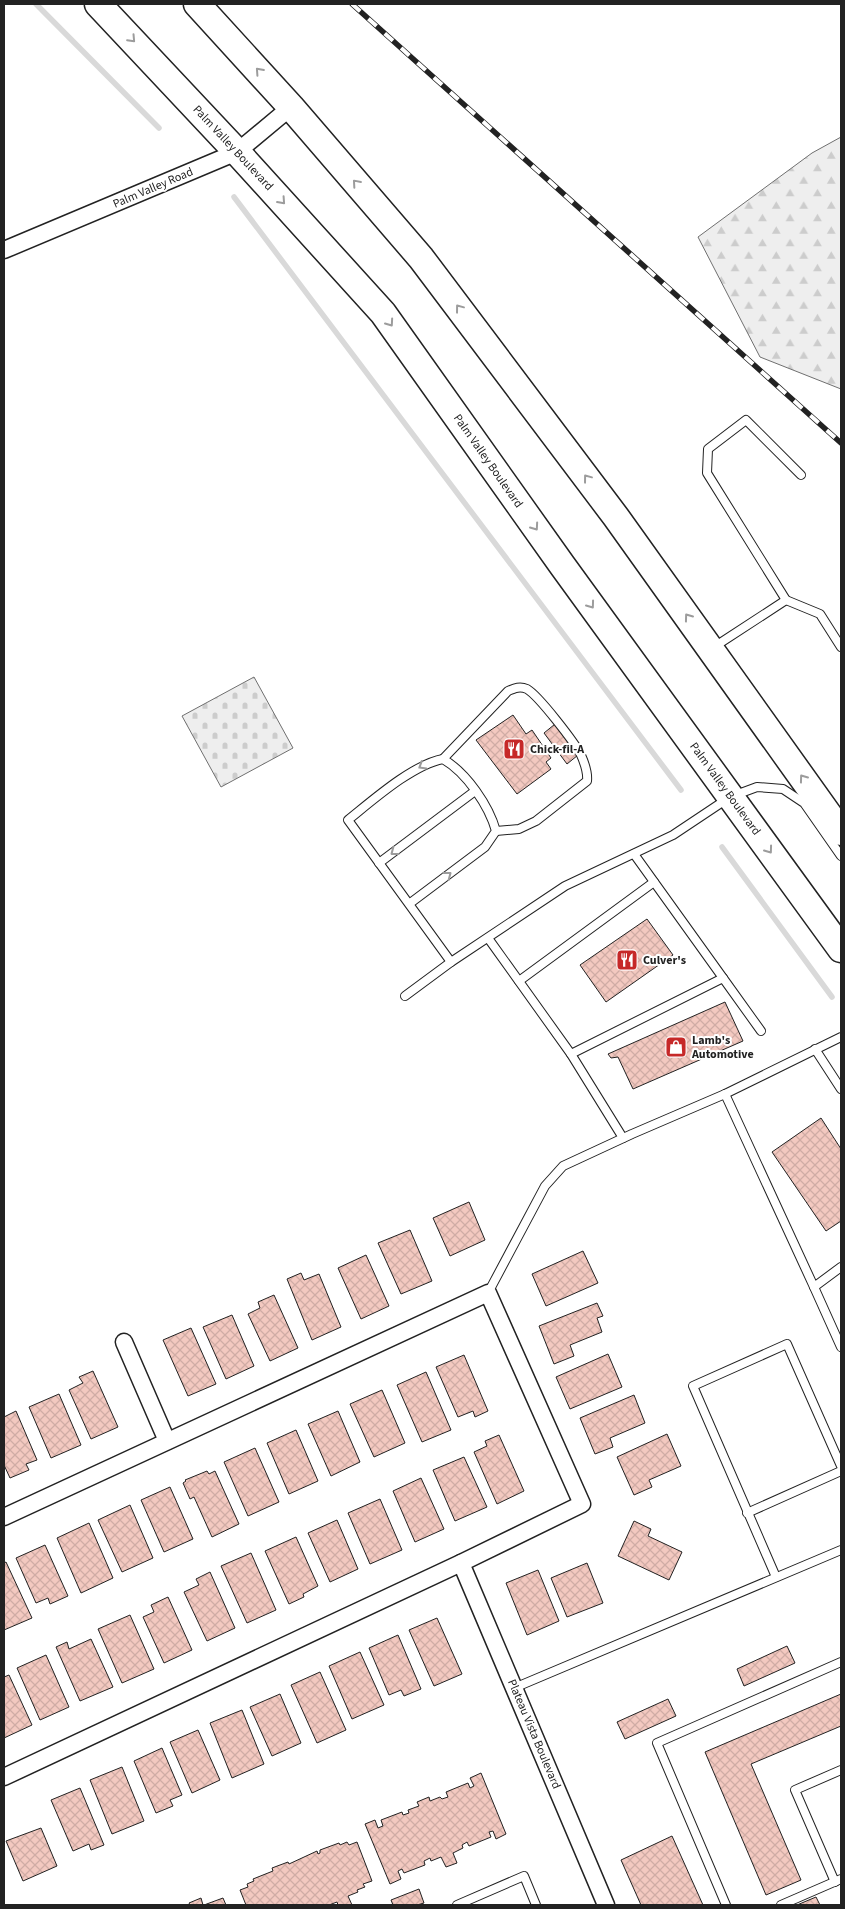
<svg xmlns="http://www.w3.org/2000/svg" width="845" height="1909" font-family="'Source Sans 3',sans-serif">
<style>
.forest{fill:url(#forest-firs);stroke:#6f6f6f}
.cemetery{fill:url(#cemetery-stones);stroke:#6f6f6f}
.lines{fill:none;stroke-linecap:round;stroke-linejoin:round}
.stream{stroke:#d9d9d9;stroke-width:5.5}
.building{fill:url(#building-cross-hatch);stroke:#222}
.service-casing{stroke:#222;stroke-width:10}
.minor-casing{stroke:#222;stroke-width:19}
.trunk-casing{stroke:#222;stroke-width:29}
.service{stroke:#fff;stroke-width:8}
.minor{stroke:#fff;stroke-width:16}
.trunk{stroke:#fff;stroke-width:26}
.rail-casing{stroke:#222;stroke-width:5.5}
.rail{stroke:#fff;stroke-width:4;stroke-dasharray:11;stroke-linecap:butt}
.oneway{stroke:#9c9c9c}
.labels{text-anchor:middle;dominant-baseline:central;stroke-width:4;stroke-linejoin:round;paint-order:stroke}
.street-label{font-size:12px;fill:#222;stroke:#fff}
.poi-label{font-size:12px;font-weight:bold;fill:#222;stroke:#fff;text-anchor:start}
</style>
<defs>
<pattern id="forest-firs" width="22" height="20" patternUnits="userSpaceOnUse" patternTransform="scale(1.25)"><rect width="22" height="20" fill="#eee"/><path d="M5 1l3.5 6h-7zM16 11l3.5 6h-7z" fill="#ccc"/></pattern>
<pattern id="cemetery-stones" width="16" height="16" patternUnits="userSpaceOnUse" patternTransform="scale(1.25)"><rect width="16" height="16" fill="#eee"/><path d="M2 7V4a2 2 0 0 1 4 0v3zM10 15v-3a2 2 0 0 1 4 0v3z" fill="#ccc"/></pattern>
<pattern id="building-cross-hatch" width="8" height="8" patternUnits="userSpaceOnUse" patternTransform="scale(1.25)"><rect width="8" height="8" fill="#f3c9c0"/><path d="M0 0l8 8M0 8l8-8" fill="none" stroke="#d0aca5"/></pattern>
</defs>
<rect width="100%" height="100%" fill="#fff"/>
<path class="forest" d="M 841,137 L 841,389 L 760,357 L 698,237 L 812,153 Z"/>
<path class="cemetery" d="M 254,677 L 293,748 L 221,787 L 182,716 Z"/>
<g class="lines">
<g class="stream">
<path d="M 36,4 L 159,128"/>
<path d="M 234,197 L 681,790"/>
<path d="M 722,847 L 832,997"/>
</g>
</g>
<g class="building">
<path d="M 513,715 L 526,734 L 532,730 L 551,758 L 546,762 L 551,769 L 517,794 L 476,740 Z"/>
<path d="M 560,720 L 583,751 L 567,764 L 544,733 Z"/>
<path d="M 647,919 L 673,955 L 606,1002 L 580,965 Z"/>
<path d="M 725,1002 L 743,1041 L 633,1089 L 618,1057 L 611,1058 L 608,1054 Z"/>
<path d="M 821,1118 L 841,1149 L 841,1221 L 826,1231 L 772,1152 Z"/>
<path d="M 469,1202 L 485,1240 L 450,1256 L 433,1218 Z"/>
<path d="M 410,1230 L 432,1281 L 401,1294 L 378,1243 Z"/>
<path d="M 583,1251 L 598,1283 L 546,1306 L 532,1274 Z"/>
<path d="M 366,1255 L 389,1306 L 361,1319 L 338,1268 Z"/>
<path d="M 301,1273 L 304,1280 L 319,1274 L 341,1327 L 312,1340 L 287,1279 Z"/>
<path d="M 274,1295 L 298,1348 L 270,1361 L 248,1314 L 260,1308 L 258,1302 Z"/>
<path d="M 597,1303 L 603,1316 L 597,1318 L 602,1332 L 570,1345 L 574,1356 L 554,1364 L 539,1326 Z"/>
<path d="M 232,1315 L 254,1366 L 226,1379 L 203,1327 Z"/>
<path d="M 191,1328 L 216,1384 L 188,1396 L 163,1340 Z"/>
<path d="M 608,1354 L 622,1387 L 570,1409 L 556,1377 Z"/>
<path d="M 464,1355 L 488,1411 L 475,1417 L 473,1411 L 458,1417 L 436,1367 Z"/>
<path d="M 93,1371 L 118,1427 L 91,1439 L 69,1390 L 83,1383 L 79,1377 Z"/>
<path d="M 426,1372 L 451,1430 L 422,1442 L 397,1385 Z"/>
<path d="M 382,1390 L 405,1443 L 374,1457 L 350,1404 Z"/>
<path d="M 59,1394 L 81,1445 L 51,1458 L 29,1407 Z"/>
<path d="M 634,1395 L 645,1423 L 610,1438 L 613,1447 L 595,1454 L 580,1418 Z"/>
<path d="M 16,1411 L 37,1460 L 26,1464 L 29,1470 L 10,1478 L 4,1465 L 4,1417 Z"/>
<path d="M 338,1411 L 360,1462 L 331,1476 L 308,1424 Z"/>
<path d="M 296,1430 L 318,1481 L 289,1494 L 267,1443 Z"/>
<path d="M 667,1434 L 681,1466 L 649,1480 L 652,1487 L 634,1495 L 617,1457 Z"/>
<path d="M 499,1435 L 524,1491 L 497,1504 L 474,1452 L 487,1446 L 485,1441 Z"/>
<path d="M 255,1448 L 279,1502 L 248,1516 L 224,1462 Z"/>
<path d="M 464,1457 L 487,1507 L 455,1521 L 433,1470 Z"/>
<path d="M 207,1471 L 209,1474 L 215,1471 L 239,1524 L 212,1537 L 194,1497 L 190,1499 L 183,1483 L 186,1481 L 185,1480 Z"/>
<path d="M 421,1478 L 444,1529 L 415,1542 L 393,1491 Z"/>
<path d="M 170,1487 L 193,1539 L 164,1552 L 141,1500 Z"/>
<path d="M 380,1499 L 402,1550 L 370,1564 L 348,1513 Z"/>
<path d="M 130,1505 L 153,1558 L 122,1572 L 98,1520 Z"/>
<path d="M 337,1520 L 358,1569 L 330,1582 L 308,1533 Z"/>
<path d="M 634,1521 L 651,1529 L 648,1536 L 682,1552 L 669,1580 L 618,1556 Z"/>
<path d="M 89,1523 L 113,1578 L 81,1593 L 57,1538 Z"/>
<path d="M 296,1537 L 318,1586 L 303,1594 L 304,1597 L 289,1604 L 265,1551 Z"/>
<path d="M 45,1545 L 68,1596 L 50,1604 L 48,1598 L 36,1603 L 16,1558 Z"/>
<path d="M 251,1553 L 276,1610 L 247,1623 L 221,1566 Z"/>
<path d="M 6,1562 L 32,1618 L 4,1630 L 4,1563 Z"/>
<path d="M 587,1563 L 603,1603 L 567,1617 L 551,1578 Z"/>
<path d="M 538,1570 L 559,1621 L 527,1635 L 506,1583 Z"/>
<path d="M 210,1572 L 235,1628 L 207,1641 L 184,1592 L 199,1585 L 196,1579 Z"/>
<path d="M 168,1597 L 192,1650 L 164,1663 L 143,1617 L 154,1612 L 151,1605 Z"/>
<path d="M 130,1615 L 154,1669 L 122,1683 L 98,1629 Z"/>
<path d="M 437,1618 L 462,1674 L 434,1686 L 409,1630 Z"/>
<path d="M 398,1635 L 421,1689 L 404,1696 L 401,1690 L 389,1695 L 369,1648 Z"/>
<path d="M 91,1639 L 113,1687 L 80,1701 L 56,1647 L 67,1642 L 69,1649 Z"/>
<path d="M 787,1646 L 795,1663 L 744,1686 L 737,1669 Z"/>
<path d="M 360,1652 L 384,1705 L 352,1719 L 329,1666 Z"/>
<path d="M 46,1655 L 69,1707 L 40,1720 L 17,1668 Z"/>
<path d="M 320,1672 L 346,1730 L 317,1743 L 291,1685 Z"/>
<path d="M 9,1675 L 32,1725 L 4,1738 L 4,1677 Z"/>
<path d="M 280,1694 L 301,1743 L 272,1756 L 250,1707 Z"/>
<path d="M 841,1694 L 841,1726 L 751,1764 L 801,1880 L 766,1895 L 705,1752 Z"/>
<path d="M 668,1699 L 676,1716 L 625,1739 L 617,1722 Z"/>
<path d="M 242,1710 L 264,1764 L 232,1778 L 210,1723 Z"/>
<path d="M 198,1730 L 220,1780 L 192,1793 L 170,1742 Z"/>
<path d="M 162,1748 L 182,1795 L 170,1800 L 173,1806 L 156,1813 L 134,1761 Z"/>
<path d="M 122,1767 L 144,1821 L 112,1834 L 90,1780 Z"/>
<path d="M 481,1773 L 506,1834 L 496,1839 L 493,1831 L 489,1832 L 491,1837 L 469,1846 L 467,1842 L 462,1845 L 463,1848 L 453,1853 L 457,1863 L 446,1867 L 441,1857 L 431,1861 L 430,1858 L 424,1861 L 425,1865 L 404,1873 L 402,1869 L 398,1871 L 401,1879 L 390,1884 L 365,1824 L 375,1820 L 378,1828 L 383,1826 L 381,1820 L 402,1812 L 403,1815 L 409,1813 L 408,1810 L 419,1806 L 417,1802 L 429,1797 L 430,1801 L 440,1797 L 442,1799 L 448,1797 L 446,1792 L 468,1783 L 470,1788 L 474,1786 L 470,1778 Z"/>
<path d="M 80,1788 L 104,1845 L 91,1850 L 89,1844 L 73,1851 L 51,1800 Z"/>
<path d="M 41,1828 L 57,1866 L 23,1881 L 6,1841 Z"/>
<path d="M 672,1836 L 703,1905 L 641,1905 L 621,1860 Z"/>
<path d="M 347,1842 L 349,1845 L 357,1842 L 372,1881 L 363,1884 L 365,1887 L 357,1890 L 358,1892 L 348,1896 L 352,1905 L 338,1905 L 337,1902 L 329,1905 L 246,1905 L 240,1890 L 248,1887 L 247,1884 L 254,1881 L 253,1879 L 273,1871 L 272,1868 L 288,1862 L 289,1864 L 317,1851 L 318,1854 L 320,1853 L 320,1850 L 339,1843 L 340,1845 Z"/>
<path d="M 419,1889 L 424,1903 L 417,1905 L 393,1905 L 391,1900 Z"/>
<path d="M 816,1897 L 820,1905 L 797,1905 Z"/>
<path d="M 201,1898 L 203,1905 L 190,1905 L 189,1903 Z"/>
<path d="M 223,1898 L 226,1905 L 204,1905 Z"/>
</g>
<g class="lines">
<g class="service-casing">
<g id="service">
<path d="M 801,475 L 746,420 L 708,449 L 707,473 L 786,600 L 820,614 L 841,647"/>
<path d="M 714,647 L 786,600"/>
<path d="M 443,759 L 508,691 C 515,688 520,686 527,689 C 539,696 575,743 581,755 C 585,764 588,772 587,781 L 536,821 L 519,829 L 496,831"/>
<path d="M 634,854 L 723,978"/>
<path d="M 379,863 L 475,791"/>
<path d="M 409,904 L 485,847 L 496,831 C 489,806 467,773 443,759 C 412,765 373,800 348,820 L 451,962"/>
<path d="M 488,938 L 571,1054 L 723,978 L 761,1031"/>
<path d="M 519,981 L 654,882"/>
<path d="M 405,996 L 451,962 L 565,886 L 673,835 L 730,797 L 757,787 L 783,789 L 804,803 L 841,856"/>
<path d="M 815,1049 L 841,1089"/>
<path d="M 571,1054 L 623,1138"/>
<path d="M 725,1094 L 814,1287 L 841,1267"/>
<path d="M 814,1287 L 841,1347"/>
<path d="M 488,1293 L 545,1186 L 563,1166 L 632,1134 L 725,1094 L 841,1037"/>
<path d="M 747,1513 L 841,1471"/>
<path d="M 776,1577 L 693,1386 L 787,1344 L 841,1466"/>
<path d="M 514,1688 L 841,1550"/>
<path d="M 835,1882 L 795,1790 L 841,1770"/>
<path d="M 457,1905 L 524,1876 L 536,1905"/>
<path d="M 726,1905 L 657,1743 L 841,1662"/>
<path d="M 781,1905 L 841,1879"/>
</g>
</g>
<g class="minor-casing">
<g id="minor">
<path d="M 4,250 L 237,152 L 291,107"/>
<path d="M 124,1342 L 167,1441"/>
<path d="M 4,1517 L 488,1293 L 582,1504 L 461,1563 L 4,1777"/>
<path d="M 461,1563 L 606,1905"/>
</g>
</g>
<g class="trunk-casing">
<g id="trunk">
<path d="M 98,4 L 237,152 L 383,313 L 562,565 L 841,949"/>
<path d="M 197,4 L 291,107 L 421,258 L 616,517 L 841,832"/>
</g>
</g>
<use href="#service" class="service"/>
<use href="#minor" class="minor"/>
<use href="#trunk" class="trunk"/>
<g class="rail-casing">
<path id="rail" d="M 352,4 L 841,443"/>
</g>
<use href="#rail" class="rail"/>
</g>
<defs><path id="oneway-chevron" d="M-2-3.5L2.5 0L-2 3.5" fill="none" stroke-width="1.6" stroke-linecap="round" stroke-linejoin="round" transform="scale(1.25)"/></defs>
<g class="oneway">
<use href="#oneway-chevron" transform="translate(132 39) rotate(47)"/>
<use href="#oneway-chevron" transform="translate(259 71) rotate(-132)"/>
<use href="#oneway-chevron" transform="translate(356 183) rotate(-131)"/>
<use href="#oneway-chevron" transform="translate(282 201) rotate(48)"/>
<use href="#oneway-chevron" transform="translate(459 308) rotate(-127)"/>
<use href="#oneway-chevron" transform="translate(390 323) rotate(55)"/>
<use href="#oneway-chevron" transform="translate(587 478) rotate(-127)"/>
<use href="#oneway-chevron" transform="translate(535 527) rotate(55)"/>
<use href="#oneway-chevron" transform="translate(591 605) rotate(54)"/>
<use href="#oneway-chevron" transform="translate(688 617) rotate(-126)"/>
<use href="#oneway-chevron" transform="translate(422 766) rotate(149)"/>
<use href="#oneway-chevron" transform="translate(803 778) rotate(-126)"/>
<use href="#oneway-chevron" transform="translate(769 850) rotate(54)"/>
<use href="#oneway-chevron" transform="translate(394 852) rotate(143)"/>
<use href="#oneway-chevron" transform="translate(448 875) rotate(-37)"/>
</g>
<defs>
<g id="restaurant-square" transform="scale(1.125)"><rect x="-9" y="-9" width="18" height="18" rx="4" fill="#c62828" stroke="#fff"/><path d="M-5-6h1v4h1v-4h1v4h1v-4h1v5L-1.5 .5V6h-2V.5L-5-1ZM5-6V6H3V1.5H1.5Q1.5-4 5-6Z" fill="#fff"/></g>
<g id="shop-square" transform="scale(1.125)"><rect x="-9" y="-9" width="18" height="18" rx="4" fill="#c62828" stroke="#fff"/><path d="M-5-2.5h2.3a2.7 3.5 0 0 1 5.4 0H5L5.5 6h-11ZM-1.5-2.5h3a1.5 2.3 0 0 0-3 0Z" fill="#fff"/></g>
</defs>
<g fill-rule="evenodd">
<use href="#restaurant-square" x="514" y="749"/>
<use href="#restaurant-square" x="627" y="960"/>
<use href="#shop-square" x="676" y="1047"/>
</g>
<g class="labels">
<g class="street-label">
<text transform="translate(233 148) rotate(47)">Palm Valley Boulevard</text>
<text transform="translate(153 188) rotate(-23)">Palm Valley Road</text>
<text transform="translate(488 461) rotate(55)">Palm Valley Boulevard</text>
<text transform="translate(725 789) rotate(54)">Palm Valley Boulevard</text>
<text transform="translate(534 1734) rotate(67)">Plateau Vista Boulevard</text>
</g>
<g class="poi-label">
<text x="530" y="749">Chick-fil-A</text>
<text x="643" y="960">Culver's</text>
<text x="692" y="1040">Lamb's<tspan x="692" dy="14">Automotive</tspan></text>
</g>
</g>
<rect width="845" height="1909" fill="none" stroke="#222222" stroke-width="10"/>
</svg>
